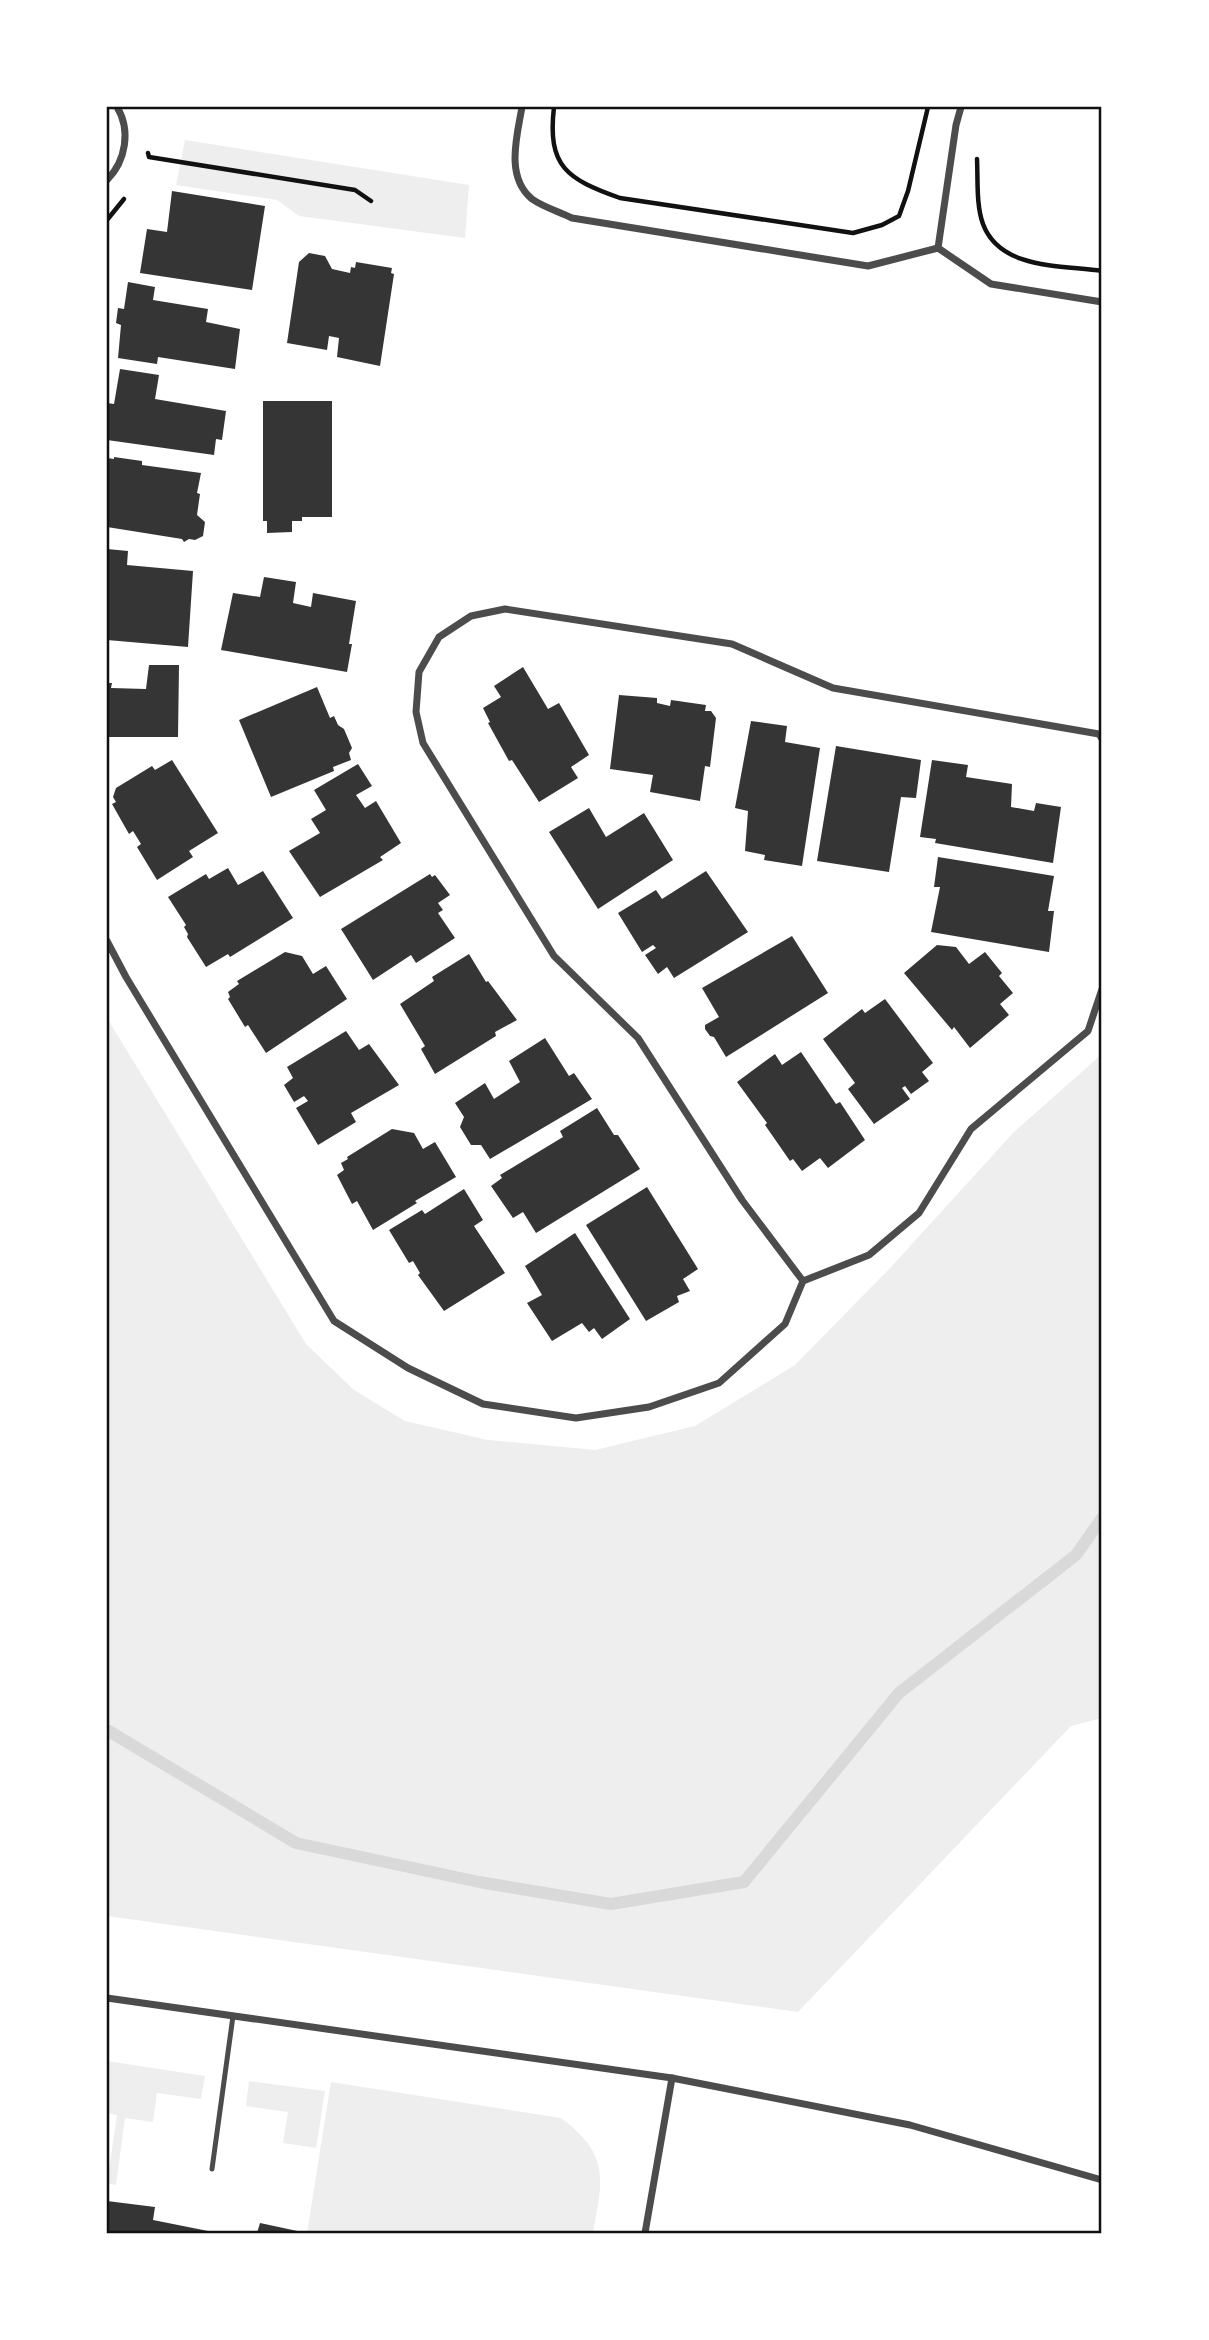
<svg xmlns="http://www.w3.org/2000/svg" width="1209" height="2340" font-family="Commissioner,sans-serif">
<style>
.green{fill:#eee}
.lines{fill:none;stroke-linecap:round;stroke-linejoin:round}
.stream{stroke:#d9d9d9;stroke-width:12}
.building{fill:#353535}
.path{stroke:#111;stroke-width:4.5}
.service{stroke:#4c4c4c;stroke-width:5}
.minor{stroke:#4c4c4c;stroke-width:7}
.neatline{fill:none;stroke:#111;stroke-width:2.5}
</style>
<rect width="100%" height="100%" fill="#fff"/>
<g class="green">
<path d="M 185,140 L 469,185 L 465,238 L 299,216 L 277,200 L 176,185 Z"/>
<path d="M 107,1018 L 306,1344 L 354,1390 L 405,1421 L 488,1440 L 595,1450 L 695,1426 L 795,1365 L 891,1267 L 1014,1132 L 1102,1054 L 1102,1718 L 1071,1726 L 798,2012 L 107,1916 Z"/>
<path d="M 107,2061 L 205,2076 L 201,2099 L 157,2093 L 153,2122 L 125,2118 L 116,2185 L 107,2183 L 117,2115 L 107,2113 Z"/>
<path d="M 249,2081 L 325,2091 L 316,2148 L 283,2143 L 288,2112 L 246,2106 Z"/>
<path d="M 331,2082 L 561,2118 C 610,2155 603,2178 593,2233 L 307,2233 Z"/>
</g>
<g class="lines">
<path class="stream" d="M 107,1730 L 296,1843 L 479,1882 L 611,1904 L 744,1882 L 899,1693 L 1076,1555 L 1102,1518"/>
</g>
<g class="building">
<path d="M 172,191 L 265,206 L 252,290 L 140,273 L 147,229 L 167,232 Z"/>
<path d="M 309,253 L 325,256 L 332,269 L 350,273 L 351,267 L 355,268 L 356,262 L 392,268 L 391,273 L 394,274 L 380,366 L 337,357 L 339,338 L 329,336 L 327,350 L 287,343 L 299,262 Z"/>
<path d="M 128,282 L 155,287 L 153,300 L 208,309 L 206,322 L 240,329 L 235,369 L 158,357 L 157,364 L 118,358 L 121,325 L 116,323 L 118,308 L 124,309 Z"/>
<path d="M 120,369 L 159,375 L 155,399 L 226,411 L 222,440 L 216,439 L 214,455 L 107,440 L 107,403 L 114,404 Z"/>
<path d="M 263,401 L 332,401 L 332,517 L 302,517 L 302,521 L 292,521 L 292,532 L 267,533 L 267,521 L 263,521 Z"/>
<path d="M 114,457 L 142,461 L 142,465 L 201,473 L 197,493 L 200,494 L 197,515 L 205,522 L 203,536 L 195,540 L 189,539 L 184,542 L 182,539 L 107,527 L 107,458 L 114,459 Z"/>
<path d="M 107,549 L 128,551 L 127,565 L 193,571 L 188,647 L 107,640 Z"/>
<path d="M 264,577 L 296,582 L 293,603 L 311,607 L 313,593 L 356,601 L 349,644 L 352,644 L 347,672 L 221,650 L 233,593 L 260,597 Z"/>
<path d="M 149,665 L 179,665 L 178,737 L 107,737 L 107,683 L 112,683 L 111,688 L 146,689 Z"/>
<path d="M 523,667 L 548,709 L 559,703 L 589,755 L 571,767 L 578,778 L 539,802 L 512,760 L 509,761 L 488,723 L 490,722 L 483,708 L 501,697 L 494,686 Z"/>
<path d="M 317,687 L 330,718 L 334,716 L 338,725 L 344,729 L 352,748 L 349,753 L 351,760 L 333,767 L 334,771 L 271,797 L 239,720 Z"/>
<path d="M 619,695 L 657,698 L 657,703 L 670,706 L 671,700 L 706,705 L 705,711 L 711,711 L 716,718 L 710,767 L 705,766 L 700,801 L 650,792 L 653,775 L 610,769 Z"/>
<path d="M 751,721 L 787,726 L 785,742 L 820,748 L 802,866 L 764,860 L 765,855 L 745,851 L 748,811 L 735,808 Z"/>
<path d="M 836,746 L 921,760 L 916,798 L 901,797 L 889,872 L 817,861 Z"/>
<path d="M 172,760 L 218,833 L 189,851 L 193,857 L 157,880 L 137,847 L 141,844 L 133,831 L 129,834 L 112,804 L 116,802 L 113,797 L 116,788 L 152,766 L 155,770 Z"/>
<path d="M 932,760 L 968,765 L 966,777 L 1012,784 L 1011,807 L 1034,811 L 1036,803 L 1061,807 L 1053,863 L 935,843 L 936,839 L 920,837 Z"/>
<path d="M 358,764 L 372,786 L 356,795 L 365,808 L 376,801 L 401,843 L 380,857 L 383,860 L 320,897 L 289,851 L 320,833 L 311,819 L 326,810 L 314,790 Z"/>
<path d="M 589,808 L 606,837 L 644,813 L 673,860 L 598,909 L 549,832 Z"/>
<path d="M 938,857 L 1054,876 L 1048,911 L 1054,911 L 1049,952 L 931,932 L 940,887 L 934,887 Z"/>
<path d="M 228,868 L 238,885 L 263,871 L 293,918 L 230,957 L 228,954 L 206,967 L 187,937 L 188,934 L 184,927 L 186,925 L 168,897 L 206,874 L 209,879 Z"/>
<path d="M 706,871 L 748,932 L 674,978 L 667,967 L 658,974 L 645,955 L 656,948 L 653,945 L 642,952 L 618,913 L 656,890 L 662,899 Z"/>
<path d="M 430,874 L 432,877 L 435,875 L 450,895 L 438,903 L 443,910 L 438,913 L 455,938 L 416,963 L 411,955 L 373,980 L 341,929 Z"/>
<path d="M 792,936 L 828,993 L 726,1057 L 714,1037 L 710,1036 L 705,1029 L 705,1025 L 719,1017 L 702,988 Z"/>
<path d="M 937,945 L 956,947 L 969,964 L 985,952 L 1002,973 L 999,976 L 1013,993 L 1000,1004 L 1009,1015 L 970,1048 L 954,1027 L 952,1030 L 904,973 Z"/>
<path d="M 285,952 L 302,956 L 313,974 L 326,966 L 347,999 L 266,1053 L 248,1025 L 245,1027 L 228,999 L 230,997 L 228,992 L 239,984 L 237,981 Z"/>
<path d="M 469,954 L 486,982 L 488,981 L 517,1020 L 495,1032 L 496,1036 L 435,1074 L 421,1049 L 425,1046 L 400,1004 L 434,981 L 432,977 Z"/>
<path d="M 885,999 L 933,1063 L 922,1072 L 929,1081 L 911,1094 L 905,1086 L 902,1088 L 910,1099 L 874,1124 L 848,1089 L 855,1083 L 823,1039 L 862,1009 L 865,1013 Z"/>
<path d="M 346,1031 L 359,1050 L 369,1044 L 399,1085 L 351,1113 L 356,1122 L 318,1145 L 296,1108 L 308,1101 L 304,1096 L 294,1102 L 284,1085 L 293,1078 L 287,1067 Z"/>
<path d="M 545,1038 L 569,1076 L 574,1073 L 592,1099 L 490,1159 L 481,1145 L 471,1145 L 460,1127 L 464,1117 L 455,1103 L 485,1083 L 494,1099 L 520,1082 L 509,1061 Z"/>
<path d="M 801,1052 L 836,1104 L 840,1102 L 865,1140 L 828,1168 L 820,1158 L 802,1171 L 793,1159 L 790,1161 L 765,1125 L 767,1123 L 737,1082 L 775,1054 L 782,1065 Z"/>
<path d="M 597,1108 L 614,1135 L 618,1135 L 640,1169 L 536,1233 L 523,1212 L 513,1218 L 491,1186 L 502,1178 L 500,1175 L 563,1137 L 560,1131 Z"/>
<path d="M 392,1129 L 414,1133 L 423,1149 L 435,1142 L 456,1177 L 415,1201 L 417,1203 L 373,1230 L 357,1201 L 352,1204 L 337,1175 L 344,1170 L 341,1163 L 348,1159 L 347,1157 Z"/>
<path d="M 647,1187 L 698,1269 L 683,1279 L 690,1291 L 677,1296 L 679,1302 L 646,1321 L 586,1225 Z"/>
<path d="M 464,1189 L 483,1220 L 474,1226 L 505,1273 L 444,1311 L 418,1275 L 420,1273 L 413,1261 L 409,1263 L 389,1230 L 422,1210 L 425,1214 Z"/>
<path d="M 575,1233 L 630,1319 L 602,1339 L 594,1328 L 589,1332 L 582,1323 L 552,1341 L 527,1303 L 542,1295 L 525,1266 Z"/>
<path d="M 107,2201 L 155,2207 L 153,2220 L 218,2233 L 107,2233 Z"/>
<path d="M 260,2223 L 302,2232 L 302,2233 L 257,2233 Z"/>
</g>
<g class="lines">
<g class="path">
<path d="M 554,107 C 547,167 567,179 620,198 L 853,233 L 882,225 L 899,216 L 908,191 L 928,107"/>
<path d="M 148,153 L 149,157 L 355,190 L 371,201"/>
<path d="M 977,159 C 978,179 976,205 983,224 C 1000,270 1062,265 1102,271"/>
<path d="M 107,220 L 124,199"/>
</g>
<path class="service" d="M 212,2169 L 233,2016"/>
<g class="minor">
<path d="M 522,107 C 517,136 505,177 532,199 C 543,207 560,212 572,218 L 868,266 L 938,248 L 991,284 L 1102,302"/>
<path d="M 107,180 C 126,161 131,130 117,107"/>
<path d="M 938,248 L 956,125 L 961,107"/>
<path d="M 107,941 L 126,977 L 334,1321 L 408,1368 L 483,1404 L 576,1418 L 649,1407 L 719,1383 L 785,1324 L 803,1281 L 869,1255 L 919,1213 L 971,1129 L 1088,1031 L 1102,989"/>
<path d="M 803,1281 L 742,1200 L 638,1038 L 554,956 L 423,743 L 416,712 L 419,672 L 439,637 L 471,616 L 505,609 L 732,644 L 833,688 L 1099,734 L 1102,739"/>
<path d="M 107,1998 L 672,2078 L 910,2125 L 1102,2180"/>
<path d="M 645,2233 L 672,2078"/>
</g>
</g>
<rect width="1209" height="2340" fill="none" stroke="#ffffff" stroke-width="217"/>
<rect x="108" y="108" width="992" height="2124" class="neatline"/>
</svg>
